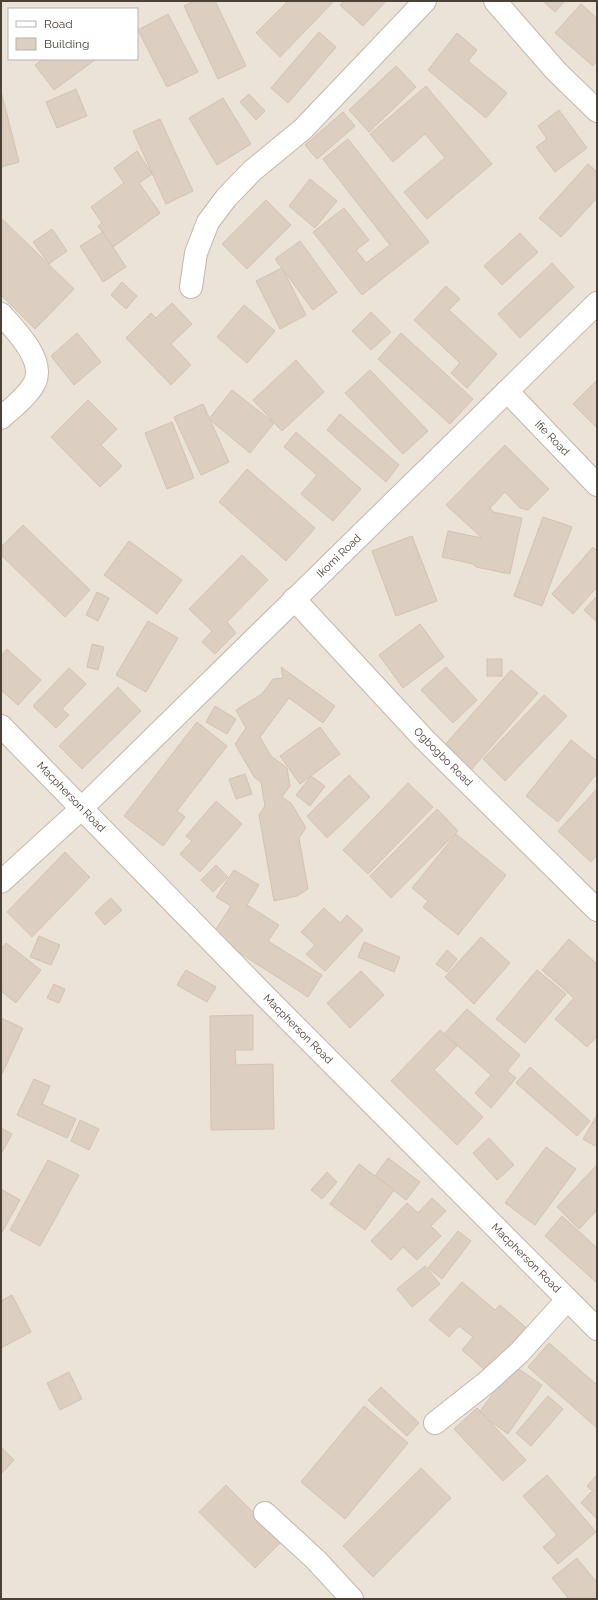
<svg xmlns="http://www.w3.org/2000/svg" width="598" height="1600" font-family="Raleway,sans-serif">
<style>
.residential{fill:#ebe2d8;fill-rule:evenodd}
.building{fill:#dccec1;stroke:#d5c2b1}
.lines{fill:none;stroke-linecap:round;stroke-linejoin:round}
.minor-casing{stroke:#c3b8ab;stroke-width:24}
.minor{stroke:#fff;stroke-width:22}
.labels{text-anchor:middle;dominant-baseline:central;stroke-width:3.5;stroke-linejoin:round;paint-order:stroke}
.street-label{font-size:11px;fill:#4b4137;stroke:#fff}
</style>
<rect width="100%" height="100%" fill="#f6f1ea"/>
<path class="residential" d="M 1,1 L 597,1 L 597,1599 L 1,1599 ZM 9,9 L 137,9 L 137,59 L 9,59 Z"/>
<g class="building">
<path d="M 194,1 L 215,1 L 246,66 L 218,79 L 184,6 Z"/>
<path d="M 288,1 L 334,1 L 280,57 L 256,33 Z"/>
<path d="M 344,1 L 386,1 L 363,26 L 340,5 Z"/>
<path d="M 543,1 L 565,1 L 555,12 Z"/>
<path d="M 581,4 L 597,18 L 597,62 L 593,66 L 555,33 Z"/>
<path d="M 168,14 L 198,72 L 167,87 L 138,30 Z"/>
<path d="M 319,32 L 336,47 L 288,103 L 271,88 Z"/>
<path d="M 457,33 L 477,50 L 468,61 L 507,93 L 486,118 L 428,70 Z"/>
<path d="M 43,59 L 96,59 L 54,90 L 35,65 Z"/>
<path d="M 396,66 L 416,87 L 369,132 L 349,110 Z"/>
<path d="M 426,86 L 492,164 L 427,219 L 404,192 L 445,158 L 425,134 L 393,162 L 370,134 Z"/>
<path d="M 76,89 L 87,116 L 57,128 L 46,102 Z"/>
<path d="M 1,91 L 19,162 L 1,167 Z"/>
<path d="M 249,94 L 265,111 L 256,120 L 240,102 Z"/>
<path d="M 223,98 L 251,144 L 217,165 L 189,118 Z"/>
<path d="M 559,110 L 587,148 L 555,172 L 536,147 L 547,139 L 538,126 Z"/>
<path d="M 343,112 L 355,126 L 317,159 L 305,145 Z"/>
<path d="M 160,119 L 193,191 L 166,204 L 133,131 Z"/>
<path d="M 348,139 L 429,242 L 362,295 L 313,232 L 344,208 L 369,240 L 356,250 L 366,263 L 390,245 L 323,159 Z"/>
<path d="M 137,151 L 152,174 L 139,183 L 160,213 L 113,247 L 98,226 L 102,223 L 91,207 L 124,183 L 114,168 Z"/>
<path d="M 588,164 L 597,172 L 597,198 L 561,237 L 539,218 Z"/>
<path d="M 310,179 L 337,201 L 315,228 L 289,206 Z"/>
<path d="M 266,200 L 291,225 L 247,269 L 222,244 Z"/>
<path d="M 1,218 L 74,289 L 35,329 L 1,295 Z"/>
<path d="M 52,229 L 67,251 L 49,264 L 33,242 Z"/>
<path d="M 103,232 L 126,267 L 103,282 L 80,246 Z"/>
<path d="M 520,233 L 538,252 L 502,285 L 484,266 Z"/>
<path d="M 300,241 L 337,292 L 313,310 L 275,259 Z"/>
<path d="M 552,263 L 574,287 L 520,338 L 498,314 Z"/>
<path d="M 282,268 L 306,315 L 280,329 L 256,281 Z"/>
<path d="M 122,282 L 137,296 L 126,309 L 111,295 Z"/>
<path d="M 446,286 L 460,299 L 449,310 L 497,354 L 467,388 L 451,373 L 460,363 L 414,320 Z"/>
<path d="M 172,303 L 192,324 L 171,344 L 191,365 L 171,385 L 126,338 L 151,313 L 156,318 Z"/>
<path d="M 244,305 L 275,331 L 247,363 L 217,337 Z"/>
<path d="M 371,312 L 391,332 L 371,350 L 352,331 Z"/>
<path d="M 77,333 L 101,362 L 74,385 L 51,356 Z"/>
<path d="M 401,333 L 473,399 L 450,424 L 378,359 Z"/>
<path d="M 296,360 L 324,392 L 282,431 L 253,400 Z"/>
<path d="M 370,370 L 428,431 L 403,454 L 345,393 Z"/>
<path d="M 597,380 L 597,428 L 573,404 Z"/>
<path d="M 232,390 L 274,423 L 250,453 L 209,419 Z"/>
<path d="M 88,400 L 117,429 L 101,445 L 122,466 L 100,487 L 51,437 Z"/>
<path d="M 203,404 L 229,462 L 201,475 L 174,417 Z"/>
<path d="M 340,414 L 399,465 L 386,482 L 327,430 Z"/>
<path d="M 172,422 L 194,478 L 167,489 L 145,433 Z"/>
<path d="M 296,432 L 361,489 L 333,521 L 301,494 L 317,475 L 284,447 Z"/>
<path d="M 505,445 L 549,489 L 528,510 L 520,508 L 505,492 L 490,508 L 493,512 L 522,518 L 510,574 L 476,567 L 473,564 L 442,557 L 448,531 L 482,538 L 446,505 Z"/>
<path d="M 247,469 L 315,528 L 286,561 L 219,502 Z"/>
<path d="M 543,517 L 572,527 L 542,606 L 514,596 Z"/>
<path d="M 23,525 L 90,590 L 65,617 L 1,555 L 1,547 Z"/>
<path d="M 412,536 L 437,601 L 396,616 L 372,551 Z"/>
<path d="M 129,541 L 182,580 L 157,614 L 104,575 Z"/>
<path d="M 593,547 L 597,551 L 597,587 L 573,614 L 552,594 Z"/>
<path d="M 242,555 L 268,580 L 227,622 L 236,633 L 215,654 L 202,642 L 212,631 L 189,609 Z"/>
<path d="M 97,592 L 109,598 L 98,621 L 86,615 Z"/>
<path d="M 597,596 L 597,622 L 584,610 Z"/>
<path d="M 148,621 L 178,638 L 146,692 L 116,675 Z"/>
<path d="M 420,624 L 444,657 L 403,688 L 379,655 Z"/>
<path d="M 92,644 L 104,647 L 98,670 L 87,667 Z"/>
<path d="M 7,649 L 41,680 L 18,705 L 1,690 L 1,656 Z"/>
<rect x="487" y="659" width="15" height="17"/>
<path d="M 281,667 L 335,706 L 323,723 L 289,698 L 260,737 L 271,756 L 287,768 L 290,786 L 282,797 L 291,803 L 306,828 L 299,838 L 308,889 L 297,896 L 274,901 L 259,815 L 265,806 L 261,782 L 254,777 L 235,744 L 246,728 L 236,710 L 262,694 L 273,679 L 283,678 Z"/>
<path d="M 446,667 L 477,700 L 453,723 L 421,690 Z"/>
<path d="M 69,668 L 86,684 L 62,709 L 69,715 L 56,728 L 33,706 Z"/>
<path d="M 511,670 L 538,693 L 470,771 L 443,747 Z"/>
<path d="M 118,687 L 141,711 L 82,769 L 59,746 Z"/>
<path d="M 544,695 L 567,716 L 505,781 L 483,759 Z"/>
<path d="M 215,706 L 236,719 L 227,734 L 206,722 Z"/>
<path d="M 197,722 L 227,746 L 177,811 L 185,817 L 163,846 L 124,816 Z"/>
<path d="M 320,727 L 340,754 L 300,784 L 280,756 Z"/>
<path d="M 571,740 L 597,761 L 597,773 L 558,822 L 526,796 Z"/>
<path d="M 245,774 L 252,794 L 236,799 L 229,779 Z"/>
<path d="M 349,775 L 370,797 L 327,838 L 307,816 Z"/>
<path d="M 311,776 L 325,786 L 310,806 L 296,795 Z"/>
<path d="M 408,783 L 433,807 L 368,874 L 343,850 Z"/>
<path d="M 597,789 L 597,855 L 591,862 L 558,831 Z"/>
<path d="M 216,801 L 242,824 L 200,872 L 180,854 L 192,841 L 186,836 Z"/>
<path d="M 437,809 L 458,831 L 391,898 L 370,876 Z"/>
<path d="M 456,834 L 506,875 L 458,935 L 423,907 L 428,901 L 412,888 Z"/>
<path d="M 65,852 L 90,877 L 32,937 L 7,912 Z"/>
<path d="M 216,865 L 228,877 L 213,892 L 201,880 Z"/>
<path d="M 234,870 L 259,885 L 247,905 L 279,925 L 268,941 L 322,975 L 308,997 L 212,935 L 231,906 L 216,897 Z"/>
<path d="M 111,898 L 122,910 L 105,925 L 95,913 Z"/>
<path d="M 324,908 L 340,923 L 347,915 L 363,930 L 325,971 L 306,954 L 315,945 L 301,932 Z"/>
<path d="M 39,936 L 60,945 L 51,965 L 30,957 Z"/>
<path d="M 481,937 L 510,963 L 474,1004 L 445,977 Z"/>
<path d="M 569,939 L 597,964 L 597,1036 L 587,1047 L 555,1019 L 574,998 L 542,970 Z"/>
<path d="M 364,942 L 400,957 L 394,972 L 358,957 Z"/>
<path d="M 6,943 L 41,970 L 16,1003 L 1,991 L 1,949 Z"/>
<path d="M 447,950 L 457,959 L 447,972 L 436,964 Z"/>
<path d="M 186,970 L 216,987 L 207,1002 L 177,985 Z"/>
<path d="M 537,970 L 566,994 L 525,1043 L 496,1019 Z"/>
<path d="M 361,971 L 384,995 L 350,1028 L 327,1003 Z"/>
<path d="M 54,984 L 65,989 L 59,1003 L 47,998 Z"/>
<path d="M 467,1009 L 520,1055 L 507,1071 L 516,1078 L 491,1108 L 475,1093 L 491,1075 L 444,1034 Z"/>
<path d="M 253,1015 L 253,1050 L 235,1050 L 236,1065 L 273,1064 L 274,1129 L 211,1130 L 210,1016 Z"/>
<path d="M 1,1018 L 23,1028 L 2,1074 L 1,1074 Z"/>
<path d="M 440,1030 L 457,1046 L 434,1070 L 483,1117 L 457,1145 L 391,1081 Z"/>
<path d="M 530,1067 L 590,1121 L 577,1136 L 516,1083 Z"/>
<path d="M 34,1079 L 50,1086 L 42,1104 L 76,1119 L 67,1138 L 17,1115 Z"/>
<path d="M 597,1115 L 597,1144 L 595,1146 L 583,1139 Z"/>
<path d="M 80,1120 L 99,1129 L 89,1150 L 71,1141 Z"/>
<path d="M 1,1128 L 12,1134 L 1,1154 Z"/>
<path d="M 489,1138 L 514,1165 L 497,1180 L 473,1153 Z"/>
<path d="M 546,1147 L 576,1169 L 535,1225 L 505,1203 Z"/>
<path d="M 388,1158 L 420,1182 L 406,1200 L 375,1176 Z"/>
<path d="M 48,1160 L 79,1175 L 40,1246 L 10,1230 Z"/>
<path d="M 359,1164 L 394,1190 L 365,1230 L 330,1204 Z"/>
<path d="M 597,1165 L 597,1210 L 579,1229 L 557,1207 Z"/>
<path d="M 327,1172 L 337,1182 L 322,1199 L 311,1190 Z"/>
<path d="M 1,1189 L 20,1200 L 1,1234 Z"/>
<path d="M 432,1198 L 446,1211 L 431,1226 L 441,1236 L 417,1260 L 403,1247 L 391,1260 L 371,1241 L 407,1203 L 418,1213 Z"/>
<path d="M 562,1216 L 597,1248 L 597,1283 L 545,1236 Z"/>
<path d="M 458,1231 L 471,1241 L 442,1279 L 428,1268 Z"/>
<path d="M 425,1266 L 440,1284 L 412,1307 L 397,1289 Z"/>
<path d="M 462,1282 L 495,1310 L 500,1305 L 530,1331 L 492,1376 L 462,1350 L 473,1337 L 459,1326 L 449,1337 L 429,1320 Z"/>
<path d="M 12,1295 L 31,1332 L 1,1348 L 1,1301 Z"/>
<path d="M 549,1343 L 597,1385 L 597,1428 L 528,1367 Z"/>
<path d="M 513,1365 L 542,1385 L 508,1434 L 479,1413 Z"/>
<path d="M 69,1372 L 82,1399 L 60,1410 L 47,1383 Z"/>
<path d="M 381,1387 L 419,1423 L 407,1436 L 368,1400 Z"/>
<path d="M 548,1396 L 563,1409 L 531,1446 L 516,1433 Z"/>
<path d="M 364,1406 L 408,1443 L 345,1519 L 301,1482 Z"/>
<path d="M 477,1408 L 526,1460 L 503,1481 L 454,1429 Z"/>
<path d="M 1,1447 L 14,1460 L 1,1474 Z"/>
<path d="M 421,1468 L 451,1498 L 373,1577 L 343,1546 Z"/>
<path d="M 547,1475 L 596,1532 L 558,1564 L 543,1547 L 557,1535 L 523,1496 Z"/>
<path d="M 597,1475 L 597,1495 L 587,1486 Z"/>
<path d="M 226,1485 L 282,1541 L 255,1568 L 199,1512 Z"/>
<path d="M 591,1492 L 597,1497 L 597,1519 L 581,1503 Z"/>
<path d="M 577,1558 L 597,1583 L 597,1599 L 569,1599 L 552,1578 Z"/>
</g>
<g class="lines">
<g class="minor-casing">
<g id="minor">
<path d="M 495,1 L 556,71 L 597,111"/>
<path d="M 191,287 L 196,253 L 208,222 L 226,198 L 252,171 L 303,129 L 425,1"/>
<path d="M 1,314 C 15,330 45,359 35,382 C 29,395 11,409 1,418"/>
<path d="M 507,391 L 597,485"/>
<path d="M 294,599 L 424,739 L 597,910"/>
<path d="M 1,726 L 264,995 L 597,1329"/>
<path d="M 1,882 L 82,808 L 597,303"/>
<path d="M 435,1423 L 487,1382 L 519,1353 L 567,1300"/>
<path d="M 265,1513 L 316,1560 L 352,1599"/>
</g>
</g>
<use href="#minor" class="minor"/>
</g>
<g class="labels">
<g class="street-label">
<text transform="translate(552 438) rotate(46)">Ifie Road</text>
<text transform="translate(339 556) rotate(-44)">Ikomi Road</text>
<text transform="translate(443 757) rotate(45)">Ogbogbo Road</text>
<text transform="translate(71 797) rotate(46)">Macpherson Road</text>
<text transform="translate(298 1029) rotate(45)">Macpherson Road</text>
<text transform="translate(526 1258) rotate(45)">Macpherson Road</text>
</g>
</g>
<rect width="598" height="1600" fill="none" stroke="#4b4137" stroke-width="4"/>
<rect x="8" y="8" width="130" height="52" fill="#ffffff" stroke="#b7b3af"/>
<rect x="16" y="21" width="20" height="6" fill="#ffffff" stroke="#b7b3af"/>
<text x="44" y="28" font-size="12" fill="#4b4137">Road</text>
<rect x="16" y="38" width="20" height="12" fill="#dccec1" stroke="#b7b3af"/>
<text x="44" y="48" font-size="12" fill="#4b4137">Building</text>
</svg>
